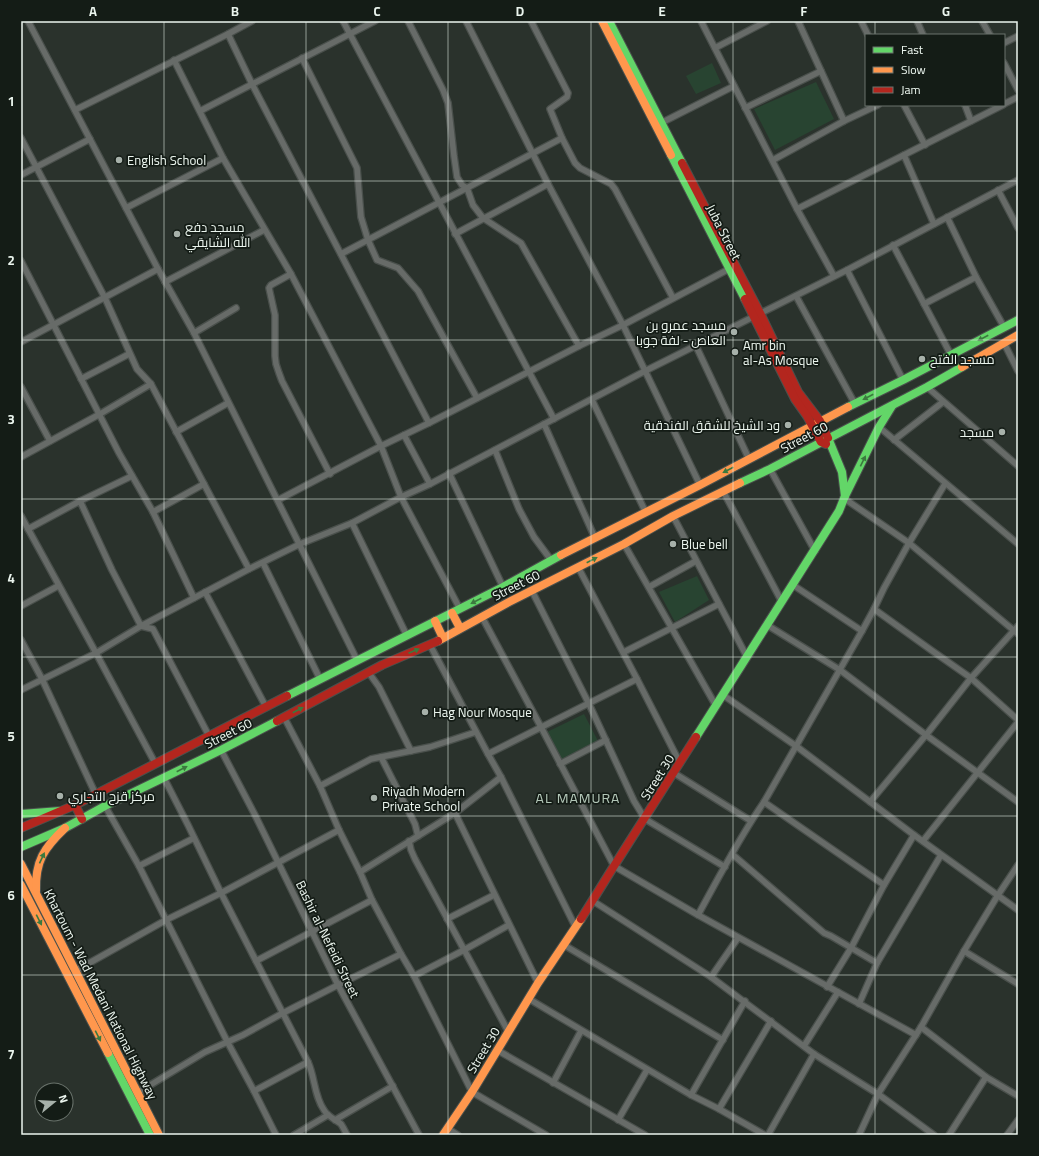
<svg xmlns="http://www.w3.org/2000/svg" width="1039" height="1156" font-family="Georgia,Cairo,serif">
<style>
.green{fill:#284431}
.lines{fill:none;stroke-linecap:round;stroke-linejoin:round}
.street-casing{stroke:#4a504c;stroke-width:8}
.fast-casing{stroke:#4a504c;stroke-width:10}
.slow-casing{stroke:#4a504c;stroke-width:10}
.jam-casing{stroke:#4a504c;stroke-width:10}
.street{stroke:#676b68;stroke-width:5.5}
.fast{stroke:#63d668;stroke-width:8}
.slow{stroke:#ff974d;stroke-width:8}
.jam{stroke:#b3261e;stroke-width:8}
.oneway{fill:#3c793f}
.grid{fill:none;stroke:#ebf5ee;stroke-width:1;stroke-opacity:0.55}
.poi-dot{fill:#a7b1aa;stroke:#141c16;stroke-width:1.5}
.labels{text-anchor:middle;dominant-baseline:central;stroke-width:3.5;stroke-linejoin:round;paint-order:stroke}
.poi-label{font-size:13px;fill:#ebf5ee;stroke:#141c16;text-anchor:start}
.street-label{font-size:13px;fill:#ebf5ee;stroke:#141c16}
.neighbourhood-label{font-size:14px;letter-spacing:1px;fill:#b2c6b7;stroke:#141c16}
.neatline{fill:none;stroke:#ebf5ee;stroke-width:1.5}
.grid-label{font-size:13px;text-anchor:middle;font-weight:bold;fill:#ebf5ee}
</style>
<rect width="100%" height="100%" fill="#2a322c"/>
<g class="green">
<path d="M 712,63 L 721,83 L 696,94 L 686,76 Z"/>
<path d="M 816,82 L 834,119 L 775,150 L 754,109 Z"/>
<path d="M 697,576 L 709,600 L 675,622 L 659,592 Z"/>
<path d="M 584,714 L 598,741 L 561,760 L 547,732 Z"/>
</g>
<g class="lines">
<g class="street-casing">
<g id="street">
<path d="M 28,21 L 158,269 L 194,333 L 357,660"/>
<path d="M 343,21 L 554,419"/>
<path d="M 408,21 L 443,90 L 448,103 L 454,156 L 457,177 L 462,185 L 467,188 L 473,205 L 483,218 L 521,243 L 579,346"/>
<path d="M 466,21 L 548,184 L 623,325 L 700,485"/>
<path d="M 531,21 L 568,93 L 567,97 L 550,109 L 562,138 L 575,163 L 580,168 L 611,184 L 615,189 L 673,298"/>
<path d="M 701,21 L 797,209 L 834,276"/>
<path d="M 798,21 L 844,121"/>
<path d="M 861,21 L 868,35"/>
<path d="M 917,21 L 923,35"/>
<path d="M 982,21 L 990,35"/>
<path d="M 228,34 L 252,84 L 429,423"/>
<path d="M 1004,43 L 1018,36"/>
<path d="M 715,48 L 767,21"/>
<path d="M 302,58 L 357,168 L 361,217 L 368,240 L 377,260 L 398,268 L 418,291 L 477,398"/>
<path d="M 174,60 L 223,158 L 291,274 L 381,446 L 401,497 L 460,609"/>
<path d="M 1004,63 L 1018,90"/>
<path d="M 1004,104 L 1018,97"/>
<path d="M 904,105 L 925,145"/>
<path d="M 965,105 L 971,121"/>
<path d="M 745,108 L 821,71"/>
<path d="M 75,110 L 228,34 L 252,21"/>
<path d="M 200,111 L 375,21"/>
<path d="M 659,124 L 734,86"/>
<path d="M 21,138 L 105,298 L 137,369 L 151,384 L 249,569"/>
<path d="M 904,155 L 934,224"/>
<path d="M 773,160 L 844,121 L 878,105"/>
<path d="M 21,175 L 90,139"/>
<path d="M 998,190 L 1018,228"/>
<path d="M 126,208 L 223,158"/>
<path d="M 797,209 L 1003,105"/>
<path d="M 947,217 L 976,277 L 1004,327"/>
<path d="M 455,234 L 548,184"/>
<path d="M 893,245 L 951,355"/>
<path d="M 341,254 L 562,138"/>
<path d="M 21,261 L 119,453 L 153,512 L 194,598"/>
<path d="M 847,270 L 903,380"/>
<path d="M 291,274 L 271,285 L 269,288 L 275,315 L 275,356 L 276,364 L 279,373 L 282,381 L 330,474"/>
<path d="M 165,282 L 264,230"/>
<path d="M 796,296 L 855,404"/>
<path d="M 924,304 L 976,277"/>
<path d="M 194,333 L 236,308"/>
<path d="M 21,342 L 158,269"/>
<path d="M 1004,343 L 1018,371"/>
<path d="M 696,346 L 749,459"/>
<path d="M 81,379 L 129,354"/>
<path d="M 21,387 L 50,441"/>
<path d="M 927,387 L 1018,466"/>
<path d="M 592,400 L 646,513"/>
<path d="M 544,424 L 595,538"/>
<path d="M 879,427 L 1018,544"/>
<path d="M 176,432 L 228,403"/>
<path d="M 404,435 L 430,484"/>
<path d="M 894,440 L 943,402"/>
<path d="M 495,450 L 519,509 L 534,537 L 551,560"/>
<path d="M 21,457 L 100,414 L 151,384"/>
<path d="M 770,469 L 815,551"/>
<path d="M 449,473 L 503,587"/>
<path d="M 723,491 L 782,602"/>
<path d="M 845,499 L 909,543 L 1018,634"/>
<path d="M 278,500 L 381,446 L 429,423 L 579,346 L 623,325 L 729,269"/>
<path d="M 80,501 L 112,570 L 141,626 L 153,629 L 209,736"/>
<path d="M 153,512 L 204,484"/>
<path d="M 21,516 L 96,653 L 155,763"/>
<path d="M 673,516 L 747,657"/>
<path d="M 352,523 L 407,636"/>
<path d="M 28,529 L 80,501 L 132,476"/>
<path d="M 624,544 L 716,706"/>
<path d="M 263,563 L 320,679"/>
<path d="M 578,567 L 637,679 L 680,763"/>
<path d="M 793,585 L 862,631"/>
<path d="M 649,587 L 696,561"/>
<path d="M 532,591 L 589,704 L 634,801 L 645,819 L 725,867"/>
<path d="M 205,592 L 266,707"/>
<path d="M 21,606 L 58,586"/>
<path d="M 874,609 L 931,650 L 971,678 L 1018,720"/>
<path d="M 482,617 L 541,727 L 614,866 L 698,915 L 916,1035"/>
<path d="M 767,625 L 840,670 L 926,735 L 1018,802"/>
<path d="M 21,640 L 42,679 L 96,795"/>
<path d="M 430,645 L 488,754 L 501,777 L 576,928"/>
<path d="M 624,652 L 719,604"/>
<path d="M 369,673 L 379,687 L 411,751"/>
<path d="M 21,690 L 96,653 L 141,626 L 249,569 L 300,544 L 352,523 L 401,497 L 430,484 L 645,371 L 847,270 L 1018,180"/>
<path d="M 723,695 L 796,746 L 914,835 L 1018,910"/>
<path d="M 284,717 L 320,786 L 339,830 L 360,872 L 372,900 L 401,954 L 414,976 L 472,1092 L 546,1135"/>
<path d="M 221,750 L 255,815 L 338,985 L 419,1135"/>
<path d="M 488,754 L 637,679"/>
<path d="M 381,757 L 415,824 L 418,836"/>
<path d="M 560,764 L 606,740"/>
<path d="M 674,773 L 751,821"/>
<path d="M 164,778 L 188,825 L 221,893 L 308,1062 C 315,1077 314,1096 324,1110 C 328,1117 335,1119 341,1124 C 343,1127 345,1131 347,1135"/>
<path d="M 320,786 L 371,759 L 430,747 L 476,732"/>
<path d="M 764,802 L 884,885"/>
<path d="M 870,802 L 926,735 L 971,678 L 1018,626"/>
<path d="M 105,806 L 139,866 L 228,1043 L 254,1091 L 276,1135"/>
<path d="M 455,813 L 538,983"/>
<path d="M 409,841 L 411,850 L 415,859 L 508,1031"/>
<path d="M 923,841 L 1018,722"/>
<path d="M 732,854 L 824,933 L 831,936 L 877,963"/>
<path d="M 139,866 L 194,838"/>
<path d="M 360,872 L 455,813 L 501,777"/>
<path d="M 593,901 L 711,977 L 814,1054 L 878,1094 L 934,1135"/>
<path d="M 698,915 C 719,877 739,838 764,802 L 862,631 L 874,609 L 884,588 L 909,543 L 945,484"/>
<path d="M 447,919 L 494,895"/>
<path d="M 564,945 L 723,1040"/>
<path d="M 964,951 L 1018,984"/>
<path d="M 256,961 L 372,900"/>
<path d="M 75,971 L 166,920 L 221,893 L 339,830"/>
<path d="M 414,976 L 464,950 L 509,925"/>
<path d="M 711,977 L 738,938"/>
<path d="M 827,987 L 851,948 L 884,885 L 914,835"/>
<path d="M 529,999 L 691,1095 L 719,1109 L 765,1135"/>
<path d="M 859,1004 L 877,963 L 941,855"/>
<path d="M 921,1027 L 986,1077 L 1018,1096"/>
<path d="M 804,1046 L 838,992"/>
<path d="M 497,1050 L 645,1135"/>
<path d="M 553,1083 L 581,1031"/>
<path d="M 254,1091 L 308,1062"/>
<path d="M 137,1093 L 205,1052 L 243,1035 L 283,1013 L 338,985 L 401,954"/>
<path d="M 691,1095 L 745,1001"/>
<path d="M 719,1109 L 771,1021"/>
<path d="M 335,1120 L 393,1086"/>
<path d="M 618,1120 L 647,1070"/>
<path d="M 447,1128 L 458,1135"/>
<path d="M 294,1135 L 328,1115"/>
<path d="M 768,1135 L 814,1054"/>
<path d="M 859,1135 L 878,1094 L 921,1027 L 964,951 L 998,895 L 1018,865"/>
<path d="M 949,1135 L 986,1077"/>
<path d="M 1007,1135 L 1018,1120"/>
</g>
</g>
<g class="fast-casing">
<g id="fast">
<path d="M 609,21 L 682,163"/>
<path d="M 671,155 L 745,299"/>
<path d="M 848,407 L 903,380 L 1018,320"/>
<path d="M 740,483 L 770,469 L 927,387 L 962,367"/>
<path d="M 845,496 L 879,427 L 892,406"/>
<path d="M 287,696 L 503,587 L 561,555"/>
<path d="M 696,737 L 839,511 L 845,496 L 842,472 L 828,438"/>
<path d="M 21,814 L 60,811"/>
<path d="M 21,847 L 65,828 L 105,806 L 221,750 L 277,721"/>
<path d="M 108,1053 L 150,1135"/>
</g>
</g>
<g class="slow-casing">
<g id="slow">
<path d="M 602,21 L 671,155"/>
<path d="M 962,367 L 1018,335"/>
<path d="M 561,555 L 700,485 L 848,407"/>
<path d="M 452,613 L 460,628"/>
<path d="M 435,621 L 443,638"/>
<path d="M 438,641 L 509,602 L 624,544 L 673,516 L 740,483"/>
<path d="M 21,864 L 159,1135"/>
<path d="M 21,885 L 108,1053"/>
<path d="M 36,891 C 35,861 44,848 65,828"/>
<path d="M 443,1135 L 472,1092 L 538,983 L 581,919"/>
</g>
</g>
<g class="jam-casing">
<g id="jam">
<path d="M 682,163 L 760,313 L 798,392 L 820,421 L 828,438"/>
<path d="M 745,299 L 795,399 L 807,416 L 821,442 L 826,444"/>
<path d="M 277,721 L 382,665 L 438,641"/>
<path d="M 75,805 L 82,819"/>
<path d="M 21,828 L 75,805 L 287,696"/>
<path d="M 581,919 L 614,866 L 696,737"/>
</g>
</g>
<use href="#street" class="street"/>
<use href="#fast" class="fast"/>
<use href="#slow" class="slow"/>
<use href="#jam" class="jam"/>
</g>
<defs><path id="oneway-solid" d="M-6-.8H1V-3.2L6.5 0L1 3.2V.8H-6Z"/></defs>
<g class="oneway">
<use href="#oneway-solid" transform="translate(983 338) rotate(152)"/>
<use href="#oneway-solid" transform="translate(868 397) rotate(152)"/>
<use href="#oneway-solid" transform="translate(863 461) rotate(-64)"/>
<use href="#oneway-solid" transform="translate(728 470) rotate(152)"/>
<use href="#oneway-solid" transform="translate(592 560) rotate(-27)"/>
<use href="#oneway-solid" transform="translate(476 601) rotate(153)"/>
<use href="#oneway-solid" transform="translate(414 651) rotate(-23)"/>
<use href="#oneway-solid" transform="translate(298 710) rotate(-28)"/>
<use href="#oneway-solid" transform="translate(182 769) rotate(-27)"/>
<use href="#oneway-solid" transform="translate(42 858) rotate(-65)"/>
<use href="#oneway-solid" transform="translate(39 920) rotate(63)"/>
<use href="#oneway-solid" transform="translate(98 1036) rotate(63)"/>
</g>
<path class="grid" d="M 164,21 L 164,1135M 306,21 L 306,1135M 448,21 L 448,1135M 591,21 L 591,1135M 733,21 L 733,1135M 875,21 L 875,35M 875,105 L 875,1135M 21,181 L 1018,181M 21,340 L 1018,340M 21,499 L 1018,499M 21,657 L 1018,657M 21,816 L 1018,816M 21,975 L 1018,975"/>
<g class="poi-dot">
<circle cx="119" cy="160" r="4"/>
<circle cx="177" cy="234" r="4"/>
<circle cx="734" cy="332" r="4"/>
<circle cx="735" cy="352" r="4"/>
<circle cx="922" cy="359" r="4"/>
<circle cx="788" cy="425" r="4"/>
<circle cx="1002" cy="432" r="4"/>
<circle cx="673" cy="544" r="4"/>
<circle cx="425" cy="712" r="4"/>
<circle cx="60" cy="796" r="4"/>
<circle cx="374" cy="798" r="4"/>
</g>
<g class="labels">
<g class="poi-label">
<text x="127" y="160">English School</text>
<text x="185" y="227">مسجد دفع<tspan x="185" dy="15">الله الشايقي</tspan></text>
<text x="726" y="325" text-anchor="end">مسجد عمرو بن<tspan x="726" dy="15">العاص - لفة جوبا</tspan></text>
<text x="743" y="345">Amr bin<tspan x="743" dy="15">al-As Mosque</tspan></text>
<text x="930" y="359">مسجد الفتح</text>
<text x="780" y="425" text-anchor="end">ود الشيخ للشقق الفندقية</text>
<text x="994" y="432" text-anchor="end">مسجد</text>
<text x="681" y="544">Blue bell</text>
<text x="433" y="712">Hag Nour Mosque</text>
<text x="382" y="791">Riyadh Modern<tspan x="382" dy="15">Private School</tspan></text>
<text x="68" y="796">مركز قزح التجاري</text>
</g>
<g class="street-label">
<text transform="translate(724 232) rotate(63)">Juba Street</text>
<text transform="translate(804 437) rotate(-28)">Street 60</text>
<text transform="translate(516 585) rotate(-27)">Street 60</text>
<text transform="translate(228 733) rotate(-27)">Street 60</text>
<text transform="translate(657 777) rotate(-58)">Street 30</text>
<text transform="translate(328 939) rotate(64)">Bashir al-Nefeidi Street</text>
<text transform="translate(101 994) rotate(63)">Khartoum - Wad Medani National Highway</text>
<text transform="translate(483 1050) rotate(-59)">Street 30</text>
</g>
<g class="neighbourhood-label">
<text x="578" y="798">AL MAMURA</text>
</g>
</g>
<rect width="1039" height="1156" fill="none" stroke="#141c16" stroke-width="44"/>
<rect x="865" y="34" width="140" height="72" fill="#141c16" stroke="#6a736c"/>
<rect x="873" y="47" width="20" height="6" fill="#63d668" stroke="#6a736c"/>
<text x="901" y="54" font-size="12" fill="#ebf5ee">Fast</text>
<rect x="873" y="67" width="20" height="6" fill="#ff974d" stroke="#6a736c"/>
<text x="901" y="74" font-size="12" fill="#ebf5ee">Slow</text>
<rect x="873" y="87" width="20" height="6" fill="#b3261e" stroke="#6a736c"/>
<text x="901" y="94" font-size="12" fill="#ebf5ee">Jam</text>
<g transform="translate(54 1102) rotate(72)"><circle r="19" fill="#141c16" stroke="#6a736c"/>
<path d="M0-3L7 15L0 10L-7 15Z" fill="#a7b1aa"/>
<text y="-6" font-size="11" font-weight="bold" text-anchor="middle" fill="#ebf5ee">N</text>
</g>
<rect x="22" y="22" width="995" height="1112" class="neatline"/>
<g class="grid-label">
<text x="93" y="16">A</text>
<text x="235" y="16">B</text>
<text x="377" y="16">C</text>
<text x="520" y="16">D</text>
<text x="662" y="16">E</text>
<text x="804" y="16">F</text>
<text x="946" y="16">G</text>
<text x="11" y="106">1</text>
<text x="11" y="265">2</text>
<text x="11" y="424">3</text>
<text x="11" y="583">4</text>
<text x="11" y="741">5</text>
<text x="11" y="900">6</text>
<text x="11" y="1059">7</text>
</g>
</svg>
